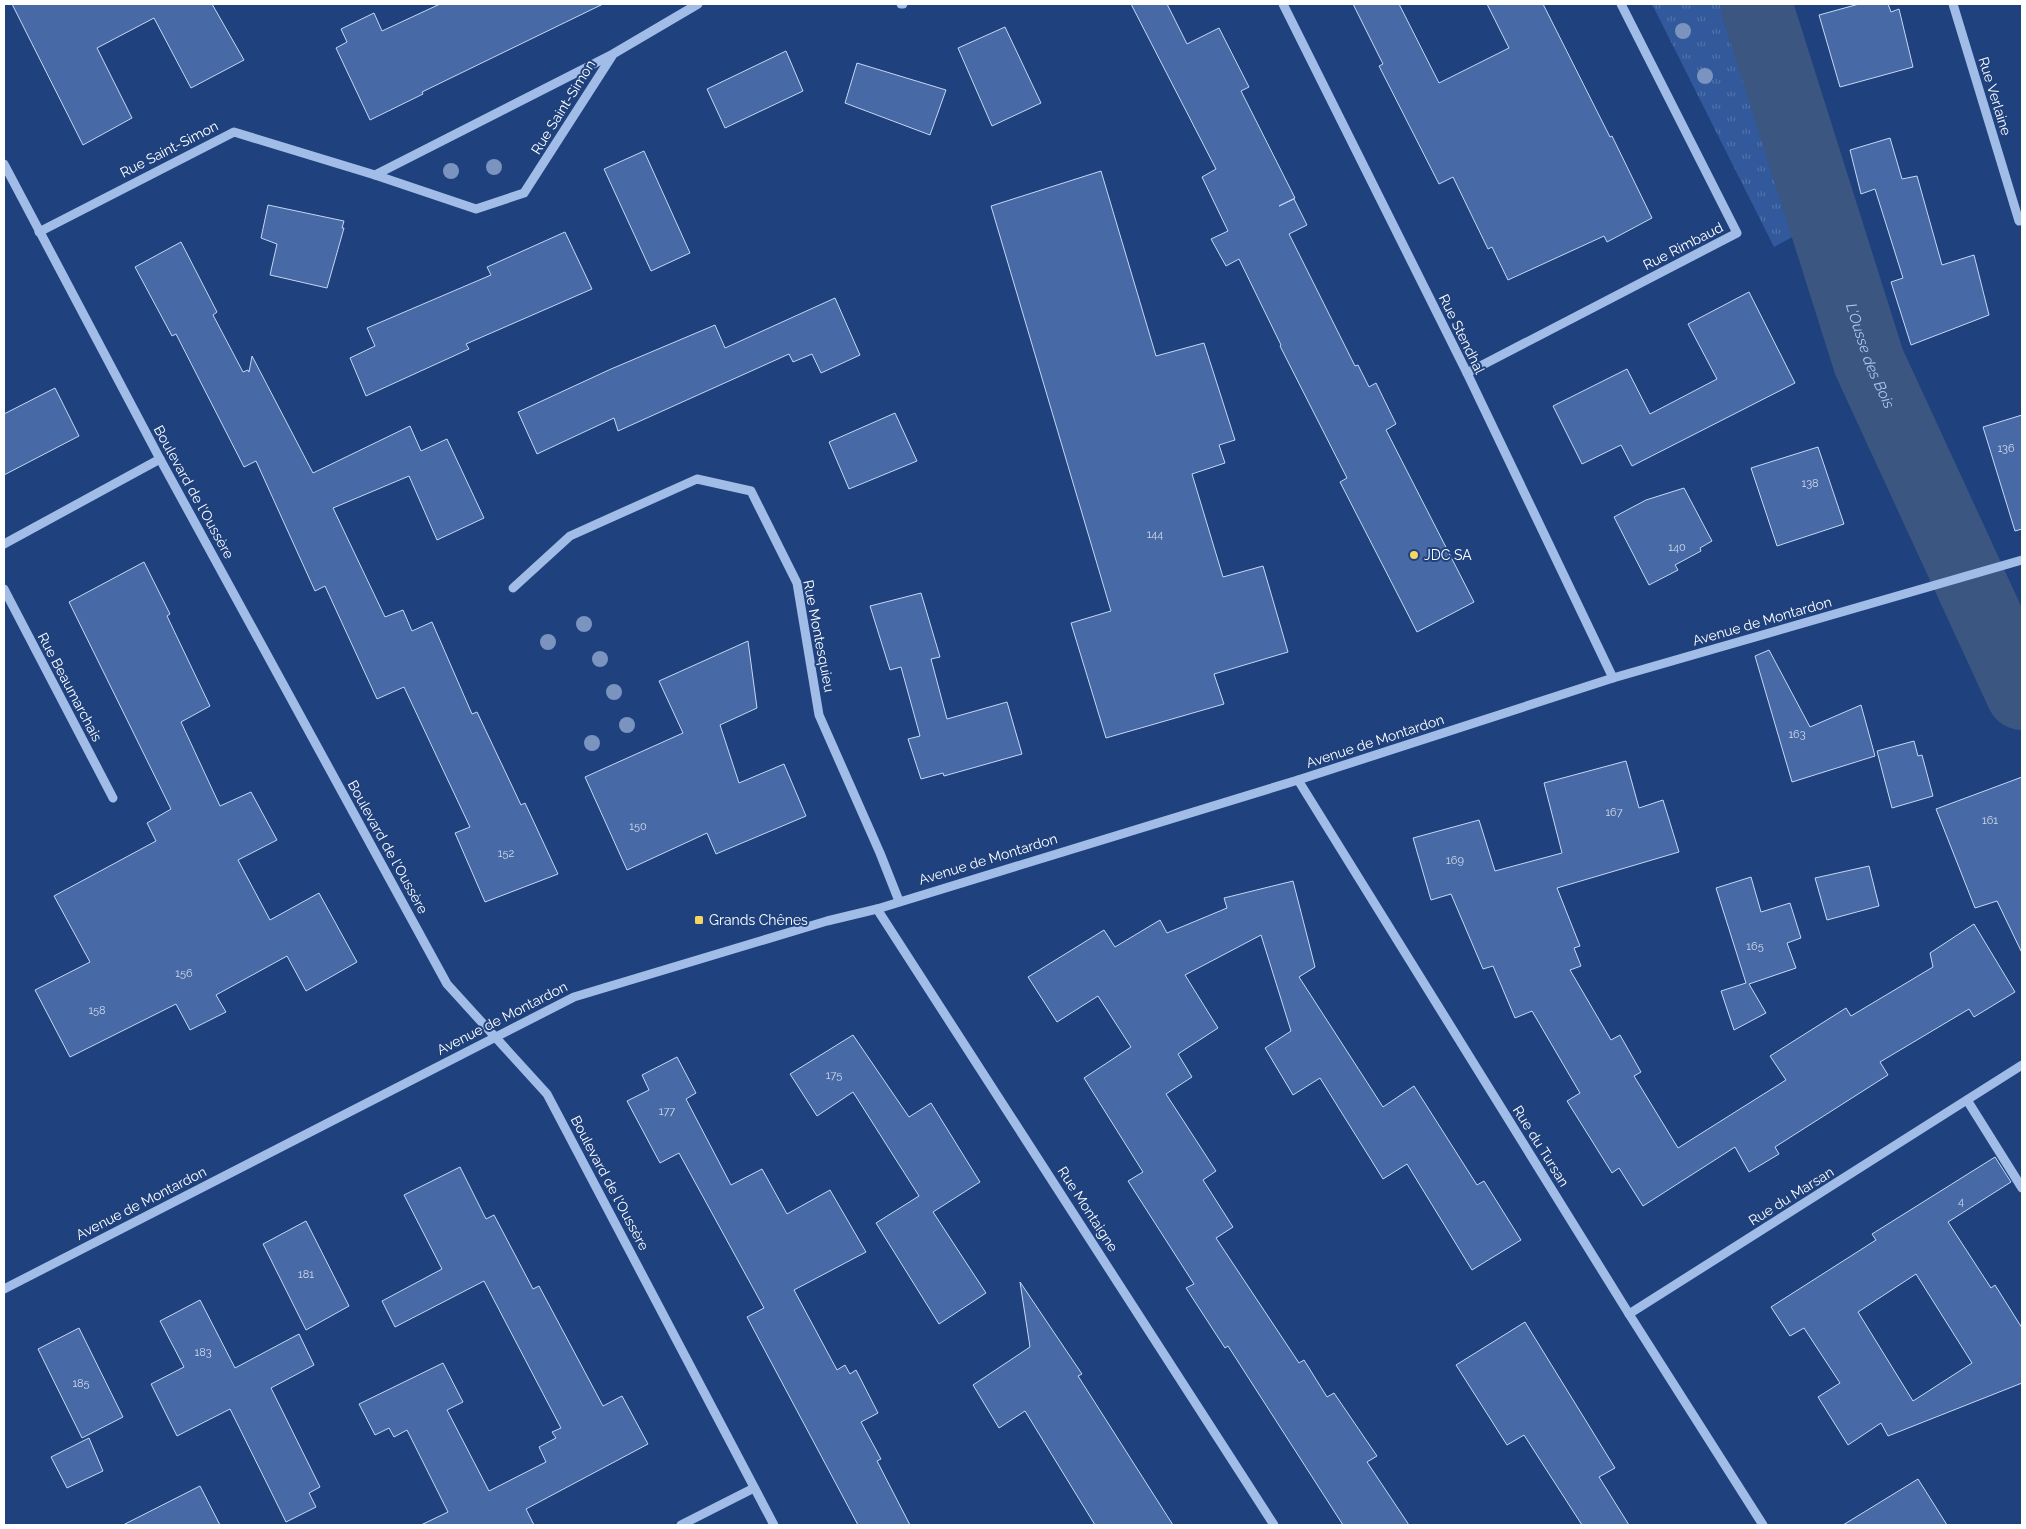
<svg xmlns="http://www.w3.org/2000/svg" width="2026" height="1529" font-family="Raleway,sans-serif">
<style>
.park{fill:url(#park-tufts)}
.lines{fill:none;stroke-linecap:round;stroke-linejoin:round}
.river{stroke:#3c5682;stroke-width:72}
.building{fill:#476aa6;stroke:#c5d7f5;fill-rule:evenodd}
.minor{stroke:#a1bce7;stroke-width:9}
.tree{fill:#7a94bf}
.poi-dot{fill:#f5d661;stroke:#1f417d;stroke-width:2}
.labels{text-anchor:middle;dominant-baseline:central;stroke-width:4;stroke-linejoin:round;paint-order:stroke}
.number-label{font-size:11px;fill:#d1dae9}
.street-label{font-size:14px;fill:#fff;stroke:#1f417d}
.poi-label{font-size:14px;fill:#fff;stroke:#1f417d;text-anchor:start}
.water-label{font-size:15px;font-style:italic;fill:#acc6ef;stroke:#1f417d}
</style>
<defs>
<pattern id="park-tufts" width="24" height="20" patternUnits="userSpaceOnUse" patternTransform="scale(1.25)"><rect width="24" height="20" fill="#32599b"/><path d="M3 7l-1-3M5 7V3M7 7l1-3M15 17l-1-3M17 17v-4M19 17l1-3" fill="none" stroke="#5172aa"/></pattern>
</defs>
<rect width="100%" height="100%" fill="#1f417d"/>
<path class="park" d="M 1652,4 L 1737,4 L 1813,226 L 1774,247 Z"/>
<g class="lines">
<path class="river" id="s1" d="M 1756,4 L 1869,362 L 2022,694"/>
</g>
<g class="building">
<path d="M 12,4 L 212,4 L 244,60 L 191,88 L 154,18 L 97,48 L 132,118 L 83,145 Z"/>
<path d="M 440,4 L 603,4 L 422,92 L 423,94 L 370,120 L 336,48 L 347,42 L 341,29 L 374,13 L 382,31 Z"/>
<path d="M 1131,4 L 1167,4 L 1187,44 L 1219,28 L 1249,87 L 1241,91 L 1295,198 L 1279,206 L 1294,199 L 1307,225 L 1289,234 L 1355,366 L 1358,365 L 1369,387 L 1376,383 L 1396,424 L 1386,430 L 1474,602 L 1417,632 L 1340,482 L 1347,478 L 1280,346 L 1281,345 L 1239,259 L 1226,266 L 1211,239 L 1228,231 L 1202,177 L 1216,169 Z"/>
<path d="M 1353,4 L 1399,4 L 1439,83 L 1509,48 L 1487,4 L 1543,4 L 1610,137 L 1612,136 L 1652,218 L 1607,242 L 1604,236 L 1508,280 L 1492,247 L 1488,249 L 1453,177 L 1439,184 L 1379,66 L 1383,64 Z"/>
<path d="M 1859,4 L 1888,4 L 1891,12 L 1899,9 L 1913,67 L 1840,87 L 1819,15 Z"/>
<path d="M 1005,27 L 1041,103 L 992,126 L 958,48 Z"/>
<path d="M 786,51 L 803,91 L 725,128 L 707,89 Z"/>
<path d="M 857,63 L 946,90 L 930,135 L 845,103 Z"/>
<path d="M 1890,138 L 1902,179 L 1917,176 L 1942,265 L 1974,255 L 1989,315 L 1911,345 L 1891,282 L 1903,278 L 1875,189 L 1861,194 L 1850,150 Z"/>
<path d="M 644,151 L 690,253 L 651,271 L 604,169 Z"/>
<path d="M 1101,171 L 1156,356 L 1204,343 L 1235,440 L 1219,445 L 1225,463 L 1192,474 L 1223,577 L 1263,566 L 1288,652 L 1214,674 L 1224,704 L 1106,738 L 1071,623 L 1111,611 L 991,206 Z"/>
<path d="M 268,205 L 344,221 L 342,228 L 344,228 L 327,288 L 270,275 L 277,244 L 261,238 Z"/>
<path d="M 565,232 L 592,289 L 466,344 L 469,349 L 366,396 L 350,358 L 375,346 L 367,328 L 491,275 L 487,267 Z"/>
<path d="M 181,242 L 217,312 L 213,315 L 243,372 L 248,370 L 249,372 L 252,356 L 313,473 L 410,426 L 421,451 L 447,439 L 484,518 L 437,540 L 409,476 L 333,508 L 385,617 L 403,610 L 412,631 L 432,622 L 472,714 L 477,712 L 521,805 L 525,803 L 558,874 L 485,902 L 455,833 L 470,827 L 404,687 L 377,699 L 325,586 L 315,591 L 256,461 L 244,467 L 176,334 L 172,336 L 135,267 Z"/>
<path d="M 1749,292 L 1795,383 L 1632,466 L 1621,445 L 1582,464 L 1553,406 L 1627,369 L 1650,414 L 1717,379 L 1688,324 Z"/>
<path d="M 835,298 L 860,355 L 821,373 L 812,354 L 793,362 L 789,354 L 618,431 L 614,418 L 537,454 L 518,412 L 611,369 L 715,325 L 725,348 Z"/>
<path d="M 55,388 L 79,436 L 4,475 L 4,414 Z"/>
<path d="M 895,413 L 917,461 L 849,489 L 829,442 Z"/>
<path d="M 2022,415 L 2022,529 L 2015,531 L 1983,427 Z"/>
<path d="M 1818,447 L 1844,524 L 1777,546 L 1751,468 Z"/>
<path d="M 1684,488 L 1712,541 L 1700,548 L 1701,551 L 1675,565 L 1678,570 L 1649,585 L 1614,517 L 1646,500 Z"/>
<path d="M 144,562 L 170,614 L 167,616 L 210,706 L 181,722 L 220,806 L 251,792 L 277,840 L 238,860 L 270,920 L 319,893 L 357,962 L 306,991 L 287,956 L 216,995 L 226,1012 L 190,1030 L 176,1004 L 70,1057 L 35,990 L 90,962 L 54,896 L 156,841 L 147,823 L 171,809 L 69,602 Z"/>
<path d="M 921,593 L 940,657 L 931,659 L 947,719 L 1007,702 L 1022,754 L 944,776 L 943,773 L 921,779 L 908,739 L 920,736 L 901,667 L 890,670 L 870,606 Z"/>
<path d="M 748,641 L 757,708 L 720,725 L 739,783 L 784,764 L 806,816 L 716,854 L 707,833 L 627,870 L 585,777 L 683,733 L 659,681 Z"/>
<path d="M 1769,650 L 1810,727 L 1861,705 L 1875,756 L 1792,782 L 1755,656 Z"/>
<path d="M 1914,741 L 1918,756 L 1922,755 L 1933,796 L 1892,808 L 1877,751 Z"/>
<path d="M 1626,761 L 1639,808 L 1663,800 L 1679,852 L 1557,888 L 1580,946 L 1574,948 L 1581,966 L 1570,970 L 1611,1040 L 1620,1035 L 1641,1072 L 1634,1076 L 1678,1148 L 1786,1080 L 1770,1056 L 1846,1008 L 1851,1016 L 1933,967 L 1930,953 L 1974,924 L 2015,992 L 1974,1017 L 1969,1009 L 1880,1062 L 1888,1075 L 1775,1147 L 1779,1154 L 1749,1172 L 1735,1147 L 1643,1206 L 1619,1168 L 1612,1173 L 1567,1101 L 1580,1093 L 1532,1011 L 1515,1018 L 1493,966 L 1483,969 L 1451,894 L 1431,900 L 1413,838 L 1479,820 L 1495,871 L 1562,853 L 1544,783 Z"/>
<path d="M 2022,777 L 2022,953 L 1997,901 L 1975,908 L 1936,809 Z"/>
<path d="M 1869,866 L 1879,906 L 1827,920 L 1815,878 Z"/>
<path d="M 1751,877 L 1761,912 L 1790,903 L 1801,938 L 1787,943 L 1796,968 L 1749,984 L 1766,1013 L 1734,1030 L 1721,991 L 1746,983 L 1716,888 Z"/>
<path d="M 1293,881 L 1315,967 L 1299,977 L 1383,1107 L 1414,1086 L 1477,1185 L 1484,1181 L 1521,1240 L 1472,1270 L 1407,1164 L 1383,1179 L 1320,1078 L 1293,1095 L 1265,1048 L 1291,1031 L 1261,935 L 1185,975 L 1218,1028 L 1178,1054 L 1192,1077 L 1166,1094 L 1216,1171 L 1203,1180 L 1233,1227 L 1216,1238 L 1299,1363 L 1304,1360 L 1327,1397 L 1334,1393 L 1377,1456 L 1367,1462 L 1409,1525 L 1343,1525 L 1228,1346 L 1225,1348 L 1186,1288 L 1194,1284 L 1128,1181 L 1143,1172 L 1084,1078 L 1131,1047 L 1098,996 L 1057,1022 L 1028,977 L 1104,930 L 1115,947 L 1160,920 L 1167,933 L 1227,908 L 1224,898 Z"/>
<path d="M 853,1035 L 909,1117 L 931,1103 L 980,1182 L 933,1212 L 986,1293 L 939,1324 L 876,1223 L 919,1196 L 853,1092 L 817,1116 L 790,1074 Z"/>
<path d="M 677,1057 L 696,1093 L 686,1099 L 731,1185 L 762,1169 L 787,1214 L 830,1190 L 866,1252 L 794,1290 L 837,1370 L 845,1365 L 850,1374 L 856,1370 L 878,1413 L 861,1422 L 881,1459 L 877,1461 L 910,1525 L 858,1525 L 747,1317 L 764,1308 L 679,1153 L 660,1163 L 627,1101 L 649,1090 L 642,1075 Z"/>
<path d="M 1995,1157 L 2011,1182 L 1948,1222 L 1991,1288 L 1995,1285 L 2022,1328 L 2022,1383 L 1888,1436 L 1881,1423 L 1848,1445 L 1818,1397 L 1840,1383 L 1804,1328 L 1790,1336 L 1771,1307 L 1876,1240 L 1872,1234 ZM 1916,1274 L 1972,1363 L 1913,1401 L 1858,1312 Z"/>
<path d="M 460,1167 L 486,1219 L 494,1215 L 533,1289 L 539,1286 L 603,1406 L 622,1396 L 648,1444 L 526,1509 L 534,1525 L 421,1525 L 448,1512 L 407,1430 L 394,1437 L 389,1428 L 375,1435 L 359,1404 L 443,1363 L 463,1402 L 447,1410 L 489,1491 L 546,1462 L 539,1447 L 556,1438 L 552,1432 L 561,1428 L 484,1281 L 395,1327 L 382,1301 L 442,1269 L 404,1195 Z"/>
<path d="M 306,1221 L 349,1306 L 306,1330 L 263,1244 Z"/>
<path d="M 1020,1282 L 1082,1374 L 1078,1376 L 1173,1525 L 1095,1525 L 1025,1411 L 999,1428 L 973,1385 L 1030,1347 Z"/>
<path d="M 200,1300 L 235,1368 L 299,1334 L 314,1365 L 271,1388 L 320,1487 L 309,1493 L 316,1507 L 286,1522 L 230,1409 L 177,1436 L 151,1384 L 184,1367 L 160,1321 Z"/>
<path d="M 1525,1322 L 1615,1468 L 1599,1477 L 1629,1525 L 1582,1525 L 1524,1435 L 1507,1445 L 1456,1365 Z"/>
<path d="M 79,1328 L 123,1417 L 82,1438 L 38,1349 Z"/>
<path d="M 89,1438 L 103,1471 L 67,1488 L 51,1457 Z"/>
<path d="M 1918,1479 L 1947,1525 L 1843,1525 Z"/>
<path d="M 200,1486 L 220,1525 L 123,1525 Z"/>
</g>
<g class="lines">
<g class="minor">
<path d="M 901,4 L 903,4"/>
<path d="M 1283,4 L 1467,373 L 1613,678"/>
<path d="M 1953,4 L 2019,221 L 2022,220"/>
<path d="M 4,164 L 160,459 L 447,984 L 547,1094 L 774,1525"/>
<path d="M 375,175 L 476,209 L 524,193 L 612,56"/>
<path d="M 39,232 L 234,132 L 375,175 L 613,54 L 698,4"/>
<path d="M 1467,373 L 1737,233 L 1621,4"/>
<path d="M 4,544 L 160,459"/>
<path d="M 513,588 L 570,536 L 697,479 L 751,491 L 797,583 L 819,715 L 880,853 L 899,901"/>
<path d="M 4,589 L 113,798"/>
<path d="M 1298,780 L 1629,1314 L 1763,1525"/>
<path d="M 877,909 L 1274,1525"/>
<path d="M 1967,1100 L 2022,1188"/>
<path d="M 4,1289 L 574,997 L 827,921 L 877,909 L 1298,780 L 1613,678 L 2022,560"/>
<path d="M 1629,1314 L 2022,1065"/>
<path d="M 681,1525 L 754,1488"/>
</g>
</g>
<g class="tree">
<circle cx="1683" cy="31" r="8"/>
<circle cx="1705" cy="76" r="8"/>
<circle cx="494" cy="167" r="8"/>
<circle cx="451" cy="171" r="8"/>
<circle cx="584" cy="624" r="8"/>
<circle cx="548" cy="642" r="8"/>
<circle cx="600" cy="659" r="8"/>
<circle cx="614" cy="692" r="8"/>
<circle cx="627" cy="725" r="8"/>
<circle cx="592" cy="743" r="8"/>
</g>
<g class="poi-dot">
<circle cx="1414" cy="555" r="5"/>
<rect x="694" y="915" width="10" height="10" rx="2.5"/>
</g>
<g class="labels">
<g class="number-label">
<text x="2006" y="448">136</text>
<text x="1810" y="483">138</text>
<text x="1155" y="534">144</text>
<text x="1677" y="547">140</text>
<text x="1797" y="734">163</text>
<text x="1614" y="812">167</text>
<text x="1990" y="820">161</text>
<text x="638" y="826">150</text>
<text x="506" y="853">152</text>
<text x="1455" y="860">169</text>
<text x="1755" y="946">165</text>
<text x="184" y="973">156</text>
<text x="97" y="1010">158</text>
<text x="834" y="1075">175</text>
<text x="667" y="1111">177</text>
<text x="1961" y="1201">4</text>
<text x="306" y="1274">181</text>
<text x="203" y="1352">183</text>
<text x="81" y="1383">185</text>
</g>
<g class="street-label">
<text transform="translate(1995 96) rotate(73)">Rue Verlaine</text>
<text transform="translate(563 107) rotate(-58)">Rue Saint-Simon</text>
<text transform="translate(169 149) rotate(-27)">Rue Saint-Simon</text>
<text transform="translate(1683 246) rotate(-27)">Rue Rimbaud</text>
<text transform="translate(1462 334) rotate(64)">Rue Stendhal</text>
<text transform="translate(194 492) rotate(61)">Boulevard de l'Oussère</text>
<text transform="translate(1762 621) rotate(-16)">Avenue de Montardon</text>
<text transform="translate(819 636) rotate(79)">Rue Montesquieu</text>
<text transform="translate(70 687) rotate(62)">Rue Beaumarchais</text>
<text transform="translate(1375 741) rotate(-18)">Avenue de Montardon</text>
<text transform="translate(388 847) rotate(61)">Boulevard de l'Oussère</text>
<text transform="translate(988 859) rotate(-17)">Avenue de Montardon</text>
<text transform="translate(502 1018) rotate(-27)">Avenue de Montardon</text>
<text transform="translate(1541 1146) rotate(58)">Rue du Tursan</text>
<text transform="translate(610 1183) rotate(62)">Boulevard de l'Oussère</text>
<text transform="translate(1791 1196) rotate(-32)">Rue du Marsan</text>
<text transform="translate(141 1203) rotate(-27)">Avenue de Montardon</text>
<text transform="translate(1088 1209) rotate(57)">Rue Montaigne</text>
</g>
<g class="poi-label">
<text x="1424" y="555">JDC SA</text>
<text x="709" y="920">Grands Chênes</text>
</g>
<g class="water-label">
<text stroke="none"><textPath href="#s1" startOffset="370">L'Ousse des Bois</textPath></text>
</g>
</g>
<rect width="2026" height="1529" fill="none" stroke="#ffffff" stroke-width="10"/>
</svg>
